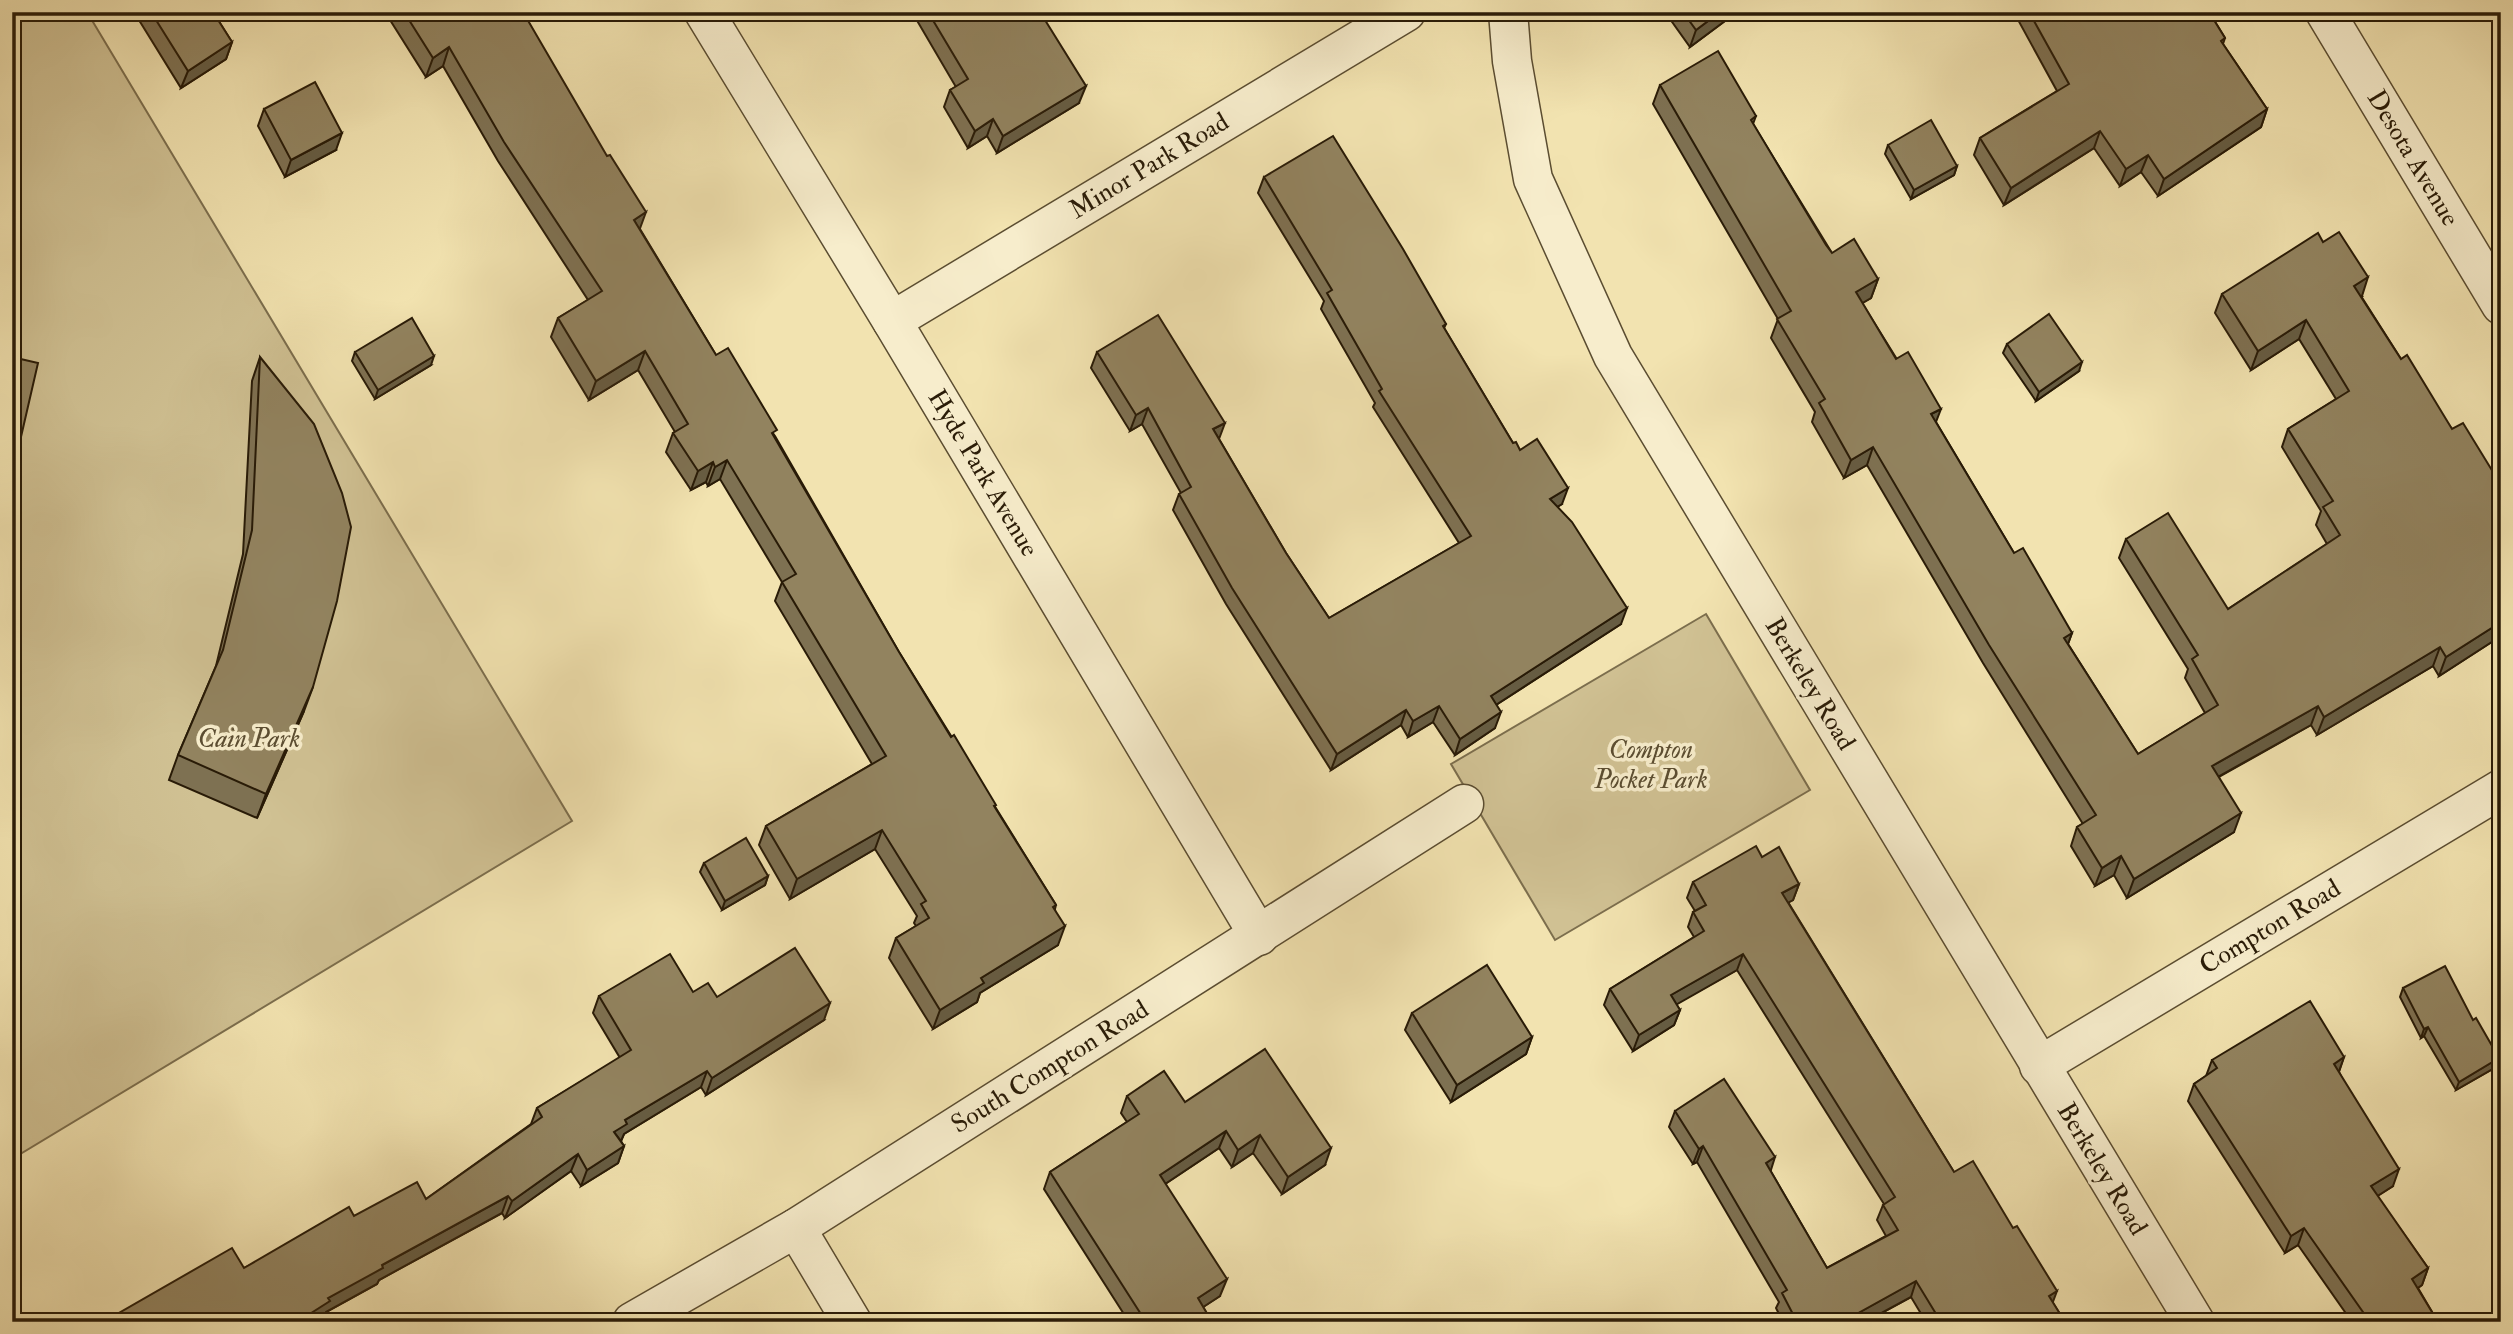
<svg xmlns="http://www.w3.org/2000/svg" width="2513" height="1334" font-family="'IM FELL Double Pica',serif">
<style>
.green{fill:#d0c193;stroke:#7c6e4d;stroke-width:2}
.lines{fill:none;stroke-linecap:round;stroke-linejoin:round}
.minor-casing{stroke:#5b4d31;stroke-width:41}
.minor{stroke:#f7edcc;stroke-width:38}
.wall{fill:#7e7152;stroke:#291b07;stroke-width:2}
.shaded-wall{fill:#665c42;stroke:#291b07;stroke-width:2}
.building{fill:#92835f;stroke:#291b07;stroke-width:2}
.labels{text-anchor:middle;dominant-baseline:central;stroke-width:7;stroke-linejoin:round;paint-order:stroke}
.street-label{font-size:26px;fill:#291b07;stroke:#f7edcc}
.park-label{font-size:26px;font-style:italic;fill:#5b4d31;stroke:#f7edcc}
</style>
<rect width="100%" height="100%" fill="#f2e3b0"/>
<filter id="stains"><feTurbulence type="fractalNoise" baseFrequency=".00286" numOctaves="4"/><feColorMatrix values="0 0 0 0 .2 0 0 0 0 .09 0 0 0 0 .02 0 0 0 .5 -.17"/></filter>
<radialGradient id="worn" r=".72"><stop offset=".6" stop-color="#630" stop-opacity="0"/><stop offset="1" stop-color="#630" stop-opacity=".3"/></radialGradient>
<g class="green">
<path d="M 12,12 L 87,12 L 572,821 L 12,1159 Z"/>
<path d="M 1706,614 L 1810,790 L 1555,940 L 1451,764 Z"/>
</g>
<g class="lines">
<g class="minor-casing">
<g id="minor">
<path d="M 704,12 L 892,321 L 1259,936"/>
<path d="M 1508,12 L 1512,61 L 1533,179 L 1613,356 L 2195,1322"/>
<path d="M 2325,12 L 2501,305"/>
<path d="M 892,321 L 1406,12"/>
<path d="M 2039,1066 L 2501,789"/>
<path d="M 796,1228 L 852,1322"/>
<path d="M 632,1322 L 796,1228 L 1464,804"/>
</g>
</g>
<use href="#minor" class="minor"/>
</g>
<g class="wall">
<path d="M 134,12 L 213,12 L 232,42 L 226,59 L 181,88 Z"/>
<path d="M 385,12 L 523,12 L 640,229 L 716,355 L 775,436 L 899,652 L 1056,905 L 1055,909 L 1058,945 L 980,993 L 977,1002 L 933,1029 L 889,958 L 896,938 L 916,926 L 914,923 L 917,916 L 875,849 L 790,899 L 759,845 L 766,826 L 872,764 L 775,601 L 782,582 L 720,479 L 708,486 L 706,482 L 691,490 L 666,452 L 673,433 L 675,432 L 638,370 L 589,400 L 551,337 L 558,318 L 588,300 L 498,161 L 443,66 L 426,77 Z"/>
<path d="M 912,12 L 1010,12 L 1079,103 L 997,153 L 987,136 L 968,148 L 944,107 L 950,90 L 956,87 Z"/>
<path d="M 1665,12 L 1737,12 L 1690,47 Z"/>
<path d="M 2019,12 L 2209,12 L 2225,38 L 2223,44 L 2267,109 L 2261,127 L 2158,196 L 2141,172 L 2120,186 L 2094,148 L 2004,205 L 1974,155 L 1980,138 L 2057,91 L 2017,18 Z"/>
<path d="M 2487,12 L 2501,12 L 2501,36 Z"/>
<path d="M 1660,85 L 1756,116 L 1753,124 L 1832,253 L 1878,279 L 1871,298 L 1862,303 L 1936,422 L 2014,553 L 2072,633 L 2068,644 L 2138,754 L 2205,713 L 2185,678 L 2188,669 L 2119,558 L 2126,539 L 2228,609 L 2327,544 L 2316,525 L 2321,511 L 2282,447 L 2288,429 L 2336,399 L 2299,339 L 2251,370 L 2215,313 L 2222,294 L 2323,242 L 2362,296 L 2361,296 L 2401,359 L 2501,496 L 2501,636 L 2439,676 L 2433,666 L 2317,735 L 2311,725 L 2219,777 L 2234,832 L 2127,898 L 2114,875 L 2095,886 L 2071,846 L 2077,827 L 2083,824 L 1983,663 L 1867,465 L 1844,478 L 1812,422 L 1815,412 L 1771,338 L 1778,319 L 1653,104 Z"/>
<path d="M 264,109 L 336,150 L 285,177 L 258,126 Z"/>
<path d="M 1888,145 L 1957,166 L 1954,175 L 1911,199 L 1885,154 Z"/>
<path d="M 1264,177 L 1446,324 L 1444,328 L 1513,443 L 1520,450 L 1562,504 L 1557,507 L 1621,624 L 1496,705 L 1495,728 L 1455,755 L 1433,722 L 1408,737 L 1401,725 L 1331,770 L 1226,604 L 1173,510 L 1179,494 L 1181,493 L 1142,424 L 1130,431 L 1091,368 L 1097,352 L 1219,439 L 1286,553 L 1329,618 L 1459,543 L 1373,407 L 1375,403 L 1321,309 L 1324,301 L 1258,193 Z"/>
<path d="M 2007,344 L 2079,371 L 2036,401 L 2003,353 Z"/>
<path d="M 355,352 L 431,365 L 375,399 L 352,361 Z"/>
<path d="M 260,357 L 304,711 L 257,818 L 169,780 L 178,755 L 216,666 L 243,554 L 252,381 Z"/>
<path d="M 1762,857 L 1799,884 L 1793,900 L 1788,902 L 1954,1172 L 2053,1303 L 2065,1322 L 1926,1322 L 1911,1297 L 1865,1322 L 1783,1322 L 1776,1308 L 1779,1302 L 1697,1162 L 1693,1164 L 1669,1127 L 1675,1111 L 1770,1170 L 1827,1268 L 1886,1236 L 1877,1220 L 1883,1205 L 1884,1204 L 1737,970 L 1676,1004 L 1680,1010 L 1674,1025 L 1633,1051 L 1604,1005 L 1610,989 L 1694,937 L 1688,927 L 1693,912 L 1695,911 L 1687,898 L 1693,882 Z"/>
<path d="M 704,863 L 768,876 L 765,885 L 722,910 L 700,872 Z"/>
<path d="M 2403,988 L 2473,1020 L 2496,1067 L 2456,1090 L 2424,1036 L 2421,1038 L 2400,997 Z"/>
<path d="M 693,992 L 824,1020 L 706,1095 L 701,1087 L 624,1134 L 621,1141 L 624,1146 L 618,1163 L 581,1186 L 571,1171 L 505,1218 L 502,1213 L 379,1280 L 377,1284 L 326,1312 L 324,1318 L 318,1322 L 110,1322 L 112,1317 L 244,1268 L 354,1216 L 426,1199 L 531,1124 L 537,1108 L 620,1058 L 593,1013 L 599,996 Z"/>
<path d="M 1412,1013 L 1532,1037 L 1526,1054 L 1451,1102 L 1405,1030 Z"/>
<path d="M 2344,1057 L 2339,1072 L 2393,1186 L 2377,1196 L 2428,1268 L 2422,1285 L 2418,1288 L 2438,1322 L 2352,1322 L 2298,1245 L 2285,1253 L 2188,1101 L 2194,1084 L 2206,1076 L 2212,1060 Z"/>
<path d="M 1127,1096 L 1185,1102 L 1325,1165 L 1282,1194 L 1253,1153 L 1232,1167 L 1219,1148 L 1165,1184 L 1220,1296 L 1203,1307 L 1212,1322 L 1129,1322 L 1044,1189 L 1050,1172 L 1127,1122 L 1121,1113 Z"/>
</g>
<g class="shaded-wall">
<path d="M 1720,12 L 1737,12 L 1690,47 L 1696,30 Z"/>
<path d="M 232,42 L 226,59 L 181,88 L 188,71 Z"/>
<path d="M 449,47 L 443,66 L 426,77 L 433,58 Z"/>
<path d="M 1086,86 L 1079,103 L 997,153 L 1003,136 Z"/>
<path d="M 2267,109 L 2261,127 L 2158,196 L 2164,179 Z"/>
<path d="M 993,119 L 987,136 L 968,148 L 975,131 Z"/>
<path d="M 2100,131 L 2094,148 L 2004,205 L 2011,188 Z"/>
<path d="M 342,133 L 336,150 L 285,177 L 291,160 Z"/>
<path d="M 2148,155 L 2141,172 L 2120,186 L 2126,169 Z"/>
<path d="M 1957,166 L 1954,175 L 1911,199 L 1914,190 Z"/>
<path d="M 646,212 L 639,231 L 634,220 Z"/>
<path d="M 2368,277 L 2362,296 L 2347,304 L 2354,286 Z"/>
<path d="M 1878,279 L 1871,298 L 1849,311 L 1856,292 Z"/>
<path d="M 2306,320 L 2299,339 L 2251,370 L 2258,351 Z"/>
<path d="M 645,351 L 638,370 L 589,400 L 596,381 Z"/>
<path d="M 434,356 L 431,365 L 375,399 L 378,390 Z"/>
<path d="M 2082,362 L 2079,371 L 2036,401 L 2039,392 Z"/>
<path d="M 1148,408 L 1142,424 L 1130,431 L 1136,415 Z"/>
<path d="M 1941,409 L 1934,427 L 1931,414 Z"/>
<path d="M 1225,423 L 1219,439 L 1213,429 Z"/>
<path d="M 1873,447 L 1867,465 L 1844,478 L 1851,460 Z"/>
<path d="M 727,460 L 720,479 L 708,486 L 715,467 Z"/>
<path d="M 713,462 L 706,482 L 691,490 L 698,471 Z"/>
<path d="M 1568,488 L 1562,504 L 1544,515 L 1550,499 Z"/>
<path d="M 1627,608 L 1621,624 L 1485,712 L 1491,696 Z"/>
<path d="M 2501,622 L 2501,636 L 2439,676 L 2446,657 Z"/>
<path d="M 2072,633 L 2065,652 L 2064,638 Z"/>
<path d="M 2440,647 L 2433,666 L 2317,735 L 2324,717 Z"/>
<path d="M 313,687 L 304,711 L 257,818 L 266,794 Z"/>
<path d="M 1439,706 L 1433,722 L 1408,737 L 1413,721 Z"/>
<path d="M 2318,706 L 2311,725 L 2205,784 L 2212,766 Z"/>
<path d="M 1406,710 L 1401,725 L 1331,770 L 1337,754 Z"/>
<path d="M 1501,712 L 1495,728 L 1455,755 L 1460,739 Z"/>
<path d="M 2241,813 L 2234,832 L 2127,898 L 2134,879 Z"/>
<path d="M 882,830 L 875,849 L 790,899 L 797,879 Z"/>
<path d="M 2121,856 L 2114,875 L 2095,886 L 2102,868 Z"/>
<path d="M 768,876 L 765,885 L 722,910 L 725,901 Z"/>
<path d="M 1799,884 L 1793,900 L 1777,909 L 1782,893 Z"/>
<path d="M 1065,926 L 1058,945 L 980,993 L 977,1002 L 933,1029 L 940,1010 L 981,978 Z"/>
<path d="M 1743,954 L 1737,970 L 1665,1011 L 1671,995 Z"/>
<path d="M 830,1003 L 824,1020 L 706,1095 L 712,1078 Z"/>
<path d="M 1680,1010 L 1674,1025 L 1633,1051 L 1639,1035 Z"/>
<path d="M 2428,1027 L 2424,1036 L 2421,1038 L 2424,1029 Z"/>
<path d="M 1532,1037 L 1526,1054 L 1451,1102 L 1457,1085 Z"/>
<path d="M 2344,1057 L 2338,1074 L 2334,1064 Z"/>
<path d="M 2499,1058 L 2496,1067 L 2456,1090 L 2459,1082 Z"/>
<path d="M 707,1071 L 701,1087 L 624,1134 L 621,1141 L 614,1132 L 625,1120 Z"/>
<path d="M 1226,1131 L 1219,1148 L 1153,1192 L 1160,1175 Z"/>
<path d="M 1260,1135 L 1253,1153 L 1232,1167 L 1238,1150 Z"/>
<path d="M 624,1146 L 618,1163 L 581,1186 L 587,1170 Z"/>
<path d="M 1703,1146 L 1697,1162 L 1693,1164 L 1699,1149 Z"/>
<path d="M 1331,1148 L 1325,1165 L 1282,1194 L 1288,1177 Z"/>
<path d="M 578,1154 L 571,1171 L 505,1218 L 512,1201 Z"/>
<path d="M 1775,1157 L 1770,1173 L 1766,1163 Z"/>
<path d="M 2399,1169 L 2393,1186 L 2365,1204 L 2371,1186 Z"/>
<path d="M 508,1196 L 502,1213 L 379,1280 L 377,1284 L 326,1312 L 324,1318 L 318,1322 L 297,1322 L 328,1298 L 382,1265 Z"/>
<path d="M 2304,1228 L 2298,1245 L 2285,1253 L 2291,1236 Z"/>
<path d="M 2428,1268 L 2422,1285 L 2406,1296 L 2412,1279 Z"/>
<path d="M 1227,1279 L 1220,1296 L 1191,1315 L 1198,1298 Z"/>
<path d="M 1916,1281 L 1911,1297 L 1865,1322 L 1842,1322 Z"/>
<path d="M 2057,1291 L 2051,1307 L 2049,1296 Z"/>
</g>
<g class="building">
<path d="M 151,12 L 213,12 L 232,42 L 188,71 Z"/>
<path d="M 404,12 L 523,12 L 607,156 L 610,155 L 646,212 L 634,220 L 716,355 L 728,348 L 777,430 L 772,433 L 899,652 L 951,737 L 954,735 L 996,805 L 994,806 L 1056,905 L 1053,907 L 1065,926 L 981,978 L 984,983 L 940,1010 L 896,938 L 929,918 L 921,904 L 926,901 L 882,830 L 797,879 L 766,826 L 886,756 L 782,582 L 796,574 L 727,460 L 715,467 L 713,462 L 698,471 L 673,433 L 688,424 L 645,351 L 596,381 L 558,318 L 602,291 L 504,142 L 449,47 L 433,58 Z"/>
<path d="M 928,12 L 1010,12 L 1011,15 L 1015,12 L 1040,12 L 1086,86 L 1003,136 L 993,119 L 975,131 L 950,90 L 968,79 Z"/>
<path d="M 1683,12 L 1720,12 L 1696,30 Z"/>
<path d="M 2029,12 L 2209,12 L 2225,38 L 2221,41 L 2267,109 L 2164,179 L 2148,155 L 2126,169 L 2100,131 L 2011,188 L 1980,138 L 2069,84 Z"/>
<path d="M 1718,51 L 1756,116 L 1751,120 L 1826,245 L 1832,253 L 1854,239 L 1878,279 L 1856,292 L 1896,359 L 1908,352 L 1941,409 L 1931,414 L 2014,553 L 2023,548 L 2072,633 L 2064,638 L 2138,754 L 2218,705 L 2192,659 L 2198,655 L 2126,539 L 2168,513 L 2228,609 L 2340,535 L 2323,507 L 2333,501 L 2288,429 L 2349,391 L 2306,320 L 2258,351 L 2222,294 L 2318,233 L 2323,242 L 2339,232 L 2368,277 L 2354,286 L 2401,359 L 2407,355 L 2452,429 L 2463,423 L 2501,485 L 2501,487 L 2497,490 L 2501,496 L 2501,622 L 2446,657 L 2440,647 L 2324,717 L 2318,706 L 2212,766 L 2241,813 L 2134,879 L 2121,856 L 2102,868 L 2077,827 L 2096,815 L 1989,645 L 1873,447 L 1851,460 L 1819,403 L 1825,399 L 1777,319 L 1791,311 L 1660,85 Z"/>
<path d="M 315,82 L 342,133 L 291,160 L 264,109 Z"/>
<path d="M 1931,120 L 1957,166 L 1914,190 L 1888,145 Z"/>
<path d="M 1333,136 L 1403,249 L 1446,324 L 1443,326 L 1513,443 L 1516,442 L 1520,450 L 1537,439 L 1568,488 L 1550,499 L 1572,522 L 1627,608 L 1491,696 L 1501,712 L 1460,739 L 1439,706 L 1413,721 L 1406,710 L 1337,754 L 1232,588 L 1179,494 L 1191,487 L 1148,408 L 1136,415 L 1097,352 L 1158,315 L 1225,423 L 1213,429 L 1286,553 L 1329,618 L 1471,536 L 1379,391 L 1382,389 L 1327,293 L 1332,290 L 1264,177 Z"/>
<path d="M 2049,314 L 2082,362 L 2039,392 L 2007,344 Z"/>
<path d="M 412,318 L 434,356 L 378,390 L 355,352 Z"/>
<path d="M 12,357 L 38,363 L 12,476 Z"/>
<path d="M 260,357 L 314,424 L 342,493 L 351,527 L 337,601 L 313,687 L 266,794 L 178,755 L 223,650 L 252,530 Z"/>
<path d="M 12,708 L 20,711 L 12,734 Z"/>
<path d="M 746,838 L 768,876 L 725,901 L 704,863 Z"/>
<path d="M 1756,846 L 1762,857 L 1779,847 L 1799,884 L 1782,893 L 1954,1172 L 1973,1161 L 2013,1228 L 2017,1226 L 2057,1291 L 2049,1296 L 2065,1322 L 1941,1322 L 1916,1281 L 1842,1322 L 1797,1322 L 1782,1293 L 1787,1290 L 1703,1146 L 1699,1149 L 1675,1111 L 1724,1079 L 1775,1157 L 1766,1163 L 1827,1268 L 1898,1230 L 1883,1205 L 1895,1197 L 1743,954 L 1671,995 L 1680,1010 L 1639,1035 L 1610,989 L 1704,931 L 1693,912 L 1706,905 L 1693,882 Z"/>
<path d="M 795,948 L 830,1003 L 712,1078 L 707,1071 L 625,1120 L 627,1124 L 614,1132 L 624,1146 L 587,1170 L 578,1154 L 512,1201 L 508,1196 L 382,1265 L 383,1268 L 328,1298 L 330,1301 L 297,1322 L 114,1322 L 112,1317 L 232,1248 L 244,1268 L 349,1207 L 354,1216 L 417,1182 L 426,1199 L 542,1117 L 537,1108 L 631,1050 L 599,996 L 670,954 L 693,992 L 708,983 L 717,997 Z"/>
<path d="M 1487,965 L 1532,1037 L 1457,1085 L 1412,1013 Z"/>
<path d="M 2445,966 L 2473,1020 L 2476,1018 L 2499,1058 L 2459,1082 L 2428,1027 L 2424,1029 L 2403,988 Z"/>
<path d="M 2310,1001 L 2344,1057 L 2334,1064 L 2399,1169 L 2371,1186 L 2428,1268 L 2412,1279 L 2438,1322 L 2370,1322 L 2304,1228 L 2291,1236 L 2194,1084 L 2217,1068 L 2212,1060 Z"/>
<path d="M 1265,1049 L 1331,1148 L 1288,1177 L 1260,1135 L 1238,1150 L 1226,1131 L 1160,1175 L 1227,1279 L 1198,1298 L 1212,1322 L 1146,1322 L 1050,1172 L 1139,1114 L 1127,1096 L 1164,1071 L 1185,1102 Z"/>
</g>
<g class="labels">
<g class="street-label">
<text transform="translate(2413 158) rotate(59)">Desota Avenue</text>
<text transform="translate(1149 166) rotate(-31)">Minor Park Road</text>
<text transform="translate(983 473) rotate(59)">Hyde Park Avenue</text>
<text transform="translate(1810 684) rotate(59)">Berkeley Road</text>
<text transform="translate(2270 927) rotate(-31)">Compton Road</text>
<text transform="translate(1050 1067) rotate(-32)">South Compton Road</text>
<text transform="translate(2102 1169) rotate(59)">Berkeley Road</text>
</g>
<g class="park-label">
<text x="249" y="739">Cain Park</text>
<text x="1651" y="750">Compton<tspan x="1651" dy="30">Pocket Park</tspan></text>
</g>
</g>
<rect width="2513" height="1334" fill="none" stroke="#f2e3b0" stroke-width="42"/>
<rect x="14" y="14" width="2485" height="1306" fill="none" stroke="#291b07" stroke-width="3.5"/>
<rect x="21" y="21" width="2471" height="1292" fill="none" stroke="#291b07" stroke-width="2"/>
<rect width="100%" height="100%" filter="url(#stains)"/>
<rect width="100%" height="100%" fill="url(#worn)"/>
</svg>
